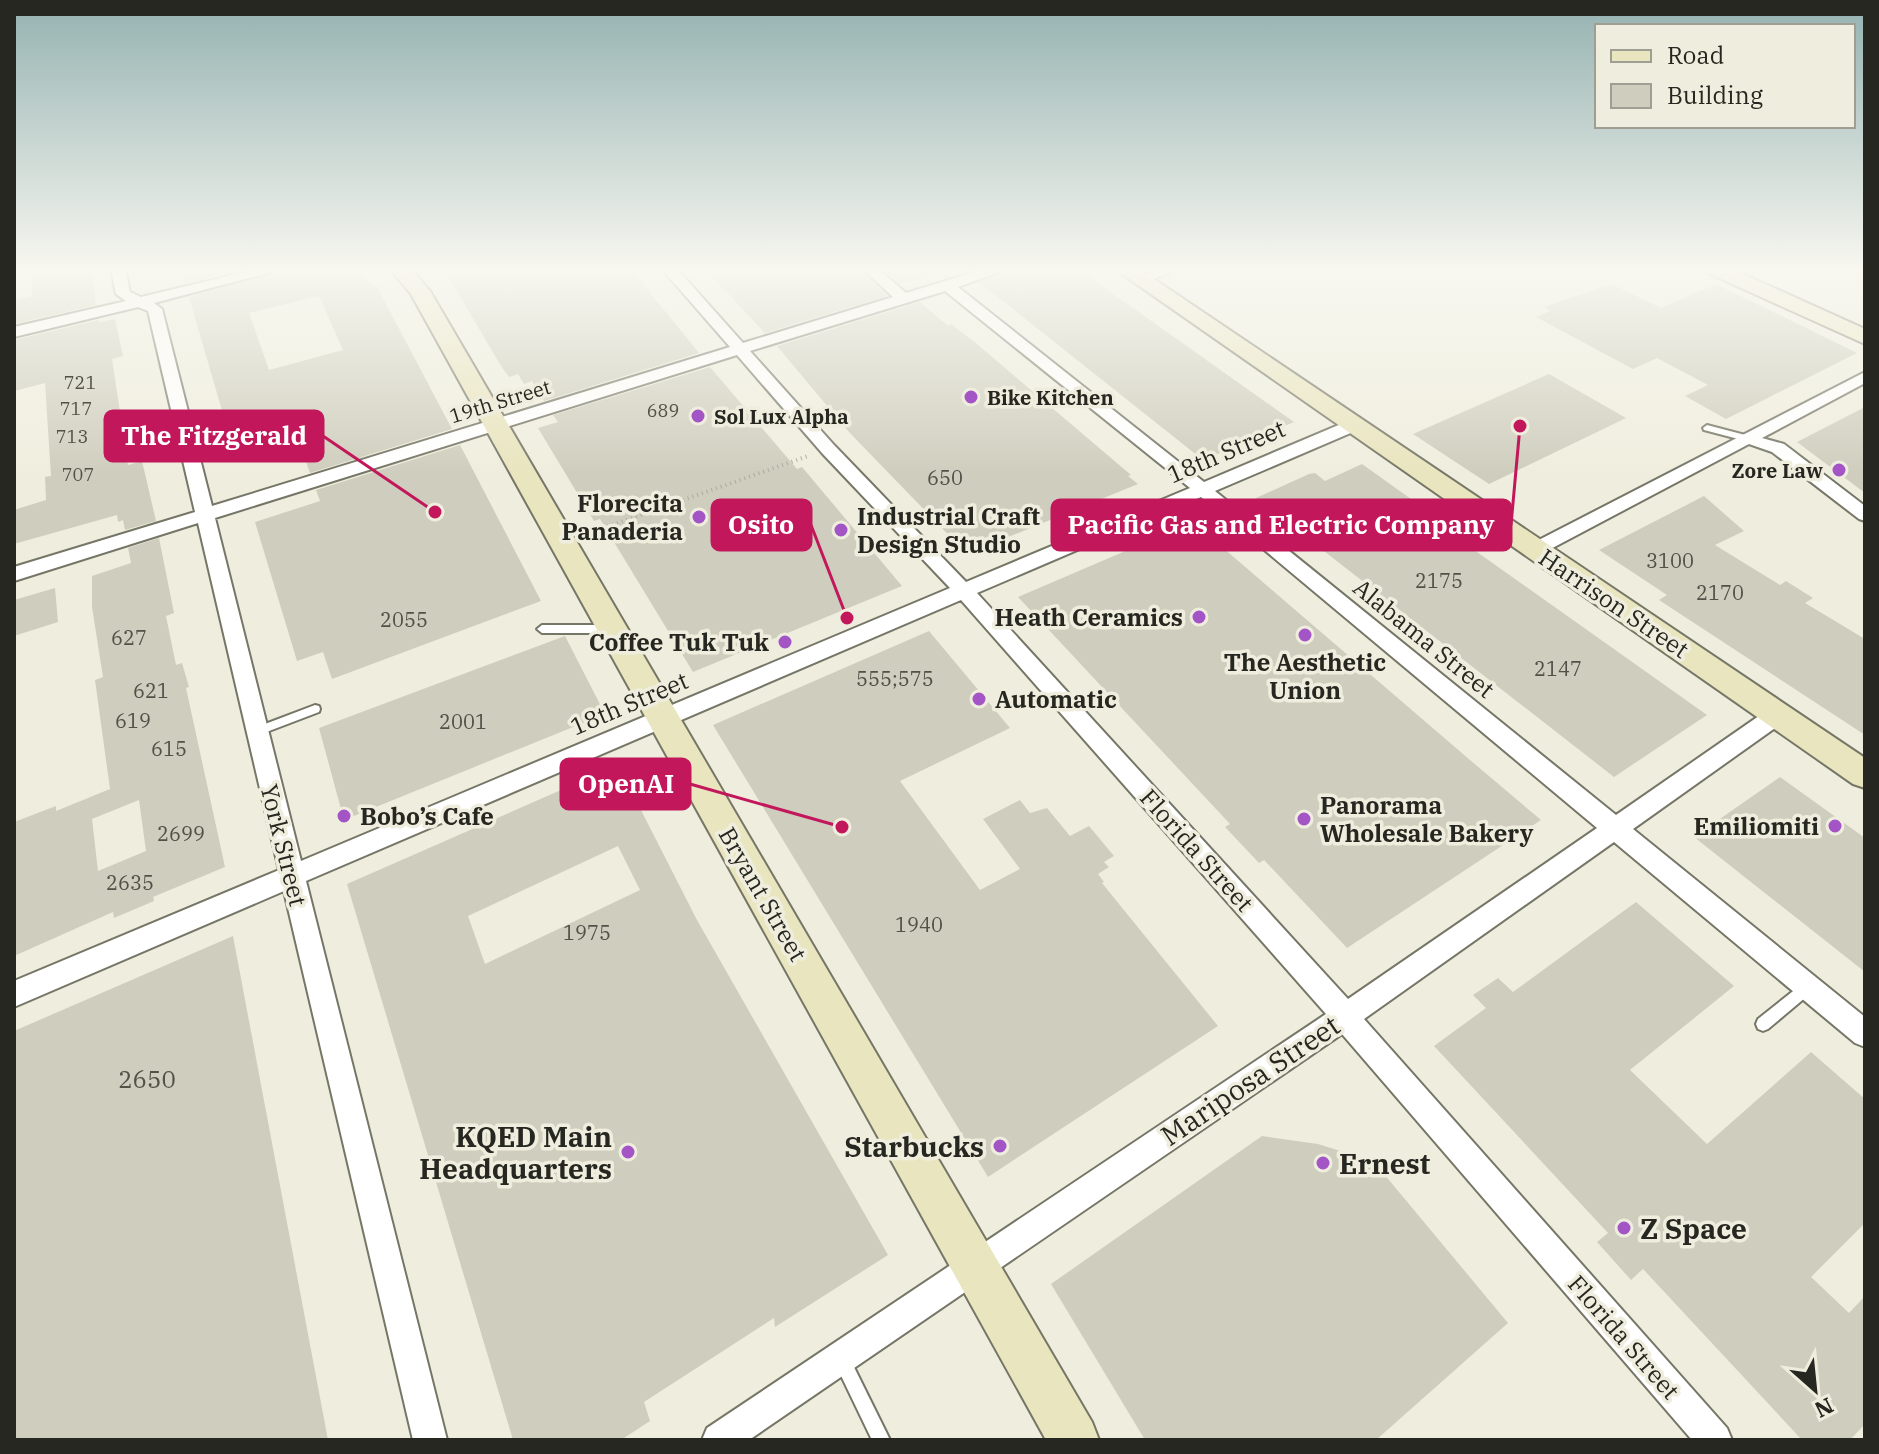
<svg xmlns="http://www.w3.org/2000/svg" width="1879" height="1454" font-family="'IBM Plex Serif',serif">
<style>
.building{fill:#cfcebe;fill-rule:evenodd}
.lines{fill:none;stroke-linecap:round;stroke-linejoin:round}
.lane-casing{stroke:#767667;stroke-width:4}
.street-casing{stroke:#767667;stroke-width:4}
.secondary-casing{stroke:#767667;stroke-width:4}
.path{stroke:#acab9e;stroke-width:4;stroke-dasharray:1 4;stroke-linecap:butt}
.lane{fill:#fff;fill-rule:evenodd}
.street{fill:#fff;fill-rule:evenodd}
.secondary{fill:#e9e5bf;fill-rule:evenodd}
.poi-dot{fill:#a355c6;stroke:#efeede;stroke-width:3}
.labels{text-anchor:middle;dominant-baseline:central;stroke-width:7;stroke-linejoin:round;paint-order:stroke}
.far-number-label{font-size:18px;fill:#515148}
.far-poi-label{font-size:20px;font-weight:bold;fill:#272721;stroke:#efeede;text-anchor:start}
.far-street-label{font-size:20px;fill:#272721;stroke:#efeede}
.number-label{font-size:20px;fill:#515148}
.street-label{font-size:24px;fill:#272721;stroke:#efeede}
.poi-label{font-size:24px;font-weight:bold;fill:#272721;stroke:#efeede;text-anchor:end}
.near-number-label{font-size:24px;fill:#515148}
.near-street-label{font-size:28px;fill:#272721;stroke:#efeede}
.near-poi-label{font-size:28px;font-weight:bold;fill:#272721;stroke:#efeede;text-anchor:end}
.leader{fill:none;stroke:#c2185b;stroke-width:3}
.callout-dot{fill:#c2185b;stroke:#efeede;stroke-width:3}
.callout{fill:#c2185b;stroke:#c2185b;stroke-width:3}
.callout-label{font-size:26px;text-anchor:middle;font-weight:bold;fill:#fff}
</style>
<rect width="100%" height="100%" fill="#efeede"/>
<g class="building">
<path d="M 32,269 L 92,269 L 96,305 L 14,324 L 14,300 L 32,296 Z"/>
<path d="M 181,269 L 245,269 L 185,283 Z"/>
<path d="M 286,269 L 354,269 L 373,286 L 376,285 L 452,429 L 310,473 L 300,444 L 237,462 L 189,297 ZM 319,296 L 343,350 L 269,370 L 249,313 Z"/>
<path d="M 444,269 L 631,269 L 699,353 L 544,401 L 532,381 L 524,384 L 518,374 L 509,377 L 501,366 Z"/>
<path d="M 705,269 L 860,269 L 887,296 L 765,333 Z"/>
<path d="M 883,269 L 929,269 L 930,275 L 900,284 Z"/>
<path d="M 1010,269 L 1078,269 L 1294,422 L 1203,460 L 979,282 Z"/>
<path d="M 1612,284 L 1661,308 L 1716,284 L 1857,353 L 1726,419 L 1685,396 L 1708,385 L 1657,358 L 1633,369 L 1536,317 L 1550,311 L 1544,307 Z"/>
<path d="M 920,302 L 948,326 L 951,324 L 977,344 L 1131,475 L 1128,476 L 1138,484 L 967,554 L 849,432 L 777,346 Z"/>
<path d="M 115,319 L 123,356 L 112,359 L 128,465 L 142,461 L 156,521 L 125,530 L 123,520 L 118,522 L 117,515 L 14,544 L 14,510 L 46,500 L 45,477 L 51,476 L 45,383 L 14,391 L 14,340 L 99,320 L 99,322 Z"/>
<path d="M 710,367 L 797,469 L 802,467 L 902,586 L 693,672 L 600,519 L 594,521 L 538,428 L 558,422 L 553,415 Z"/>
<path d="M 1549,374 L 1626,418 L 1489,484 L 1413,434 Z"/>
<path d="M 1865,407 L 1865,493 L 1797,442 Z"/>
<path d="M 460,445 L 541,601 L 332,679 L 323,652 L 297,661 L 255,522 L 320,501 L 316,490 Z"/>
<path d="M 1362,464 L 1425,509 L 1423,510 L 1442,523 L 1439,525 L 1707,715 L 1614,777 L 1256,498 L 1309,474 L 1315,473 L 1325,481 Z"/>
<path d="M 1704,496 L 1744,531 L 1715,545 L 1780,585 L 1786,581 L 1813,598 L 1805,603 L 1865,639 L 1865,735 L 1659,600 L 1667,595 L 1599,550 Z"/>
<path d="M 1193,522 L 1470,760 L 1541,820 L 1347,948 L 1264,860 L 1259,863 L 1225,827 L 1230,824 L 1018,597 Z"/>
<path d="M 159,538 L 174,613 L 166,616 L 176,665 L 182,663 L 189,687 L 186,688 L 225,867 L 153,897 L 154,901 L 114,918 L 113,912 L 14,956 L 14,822 L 56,806 L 56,811 L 110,789 L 95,680 L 103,677 L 92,607 L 92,576 L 131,563 L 128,548 ZM 139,800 L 146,851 L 98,871 L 92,819 Z"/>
<path d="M 55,588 L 58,622 L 14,636 L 14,600 Z"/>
<path d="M 929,631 L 1010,728 L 900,781 L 980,890 L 1020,869 L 983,819 L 1020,800 L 1030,813 L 1047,808 L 1070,836 L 1089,826 L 1114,856 L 1104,862 L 1109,867 L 1098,874 L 1104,882 L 1102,883 L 1218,1026 L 988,1177 L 713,725 Z"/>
<path d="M 565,636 L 605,714 L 344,820 L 319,728 Z"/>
<path d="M 618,765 L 697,920 L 888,1255 L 775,1327 L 774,1318 L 644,1402 L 650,1421 L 621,1440 L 513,1440 L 347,884 ZM 618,846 L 640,890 L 485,964 L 468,916 Z"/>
<path d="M 1780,777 L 1865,838 L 1865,972 L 1694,837 Z"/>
<path d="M 1636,902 L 1734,986 L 1630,1070 L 1707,1144 L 1811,1052 L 1865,1099 L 1865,1223 L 1811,1277 L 1849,1313 L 1865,1296 L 1865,1424 L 1850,1440 L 1802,1440 L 1643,1269 L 1631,1280 L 1597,1242 L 1608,1233 L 1434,1046 L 1486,1008 L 1473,995 L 1498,978 L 1513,992 Z"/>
<path d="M 233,936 L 328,1440 L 14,1440 L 14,1031 Z"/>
<path d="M 1262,1136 L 1318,1144 L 1360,1157 L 1379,1168 L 1508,1323 L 1376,1440 L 1145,1440 L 1051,1284 Z"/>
</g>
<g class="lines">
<g class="lane-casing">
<g id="lane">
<path d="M 1707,425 L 1749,436 L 1750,438 L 1746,441 L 1704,430 L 1703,428 Z"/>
<path d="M 542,625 L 612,625 L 617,629 L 612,633 L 542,633 L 537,629 Z"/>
<path d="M 315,705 L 319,706 L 320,709 L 319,712 L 256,736 L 252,735 L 250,732 L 252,729 Z"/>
<path d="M 1807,982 L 1812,984 L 1814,988 L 1812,992 L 1768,1029 L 1763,1031 L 1758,1029 L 1756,1024 L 1758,1019 L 1802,984 Z"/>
<path d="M 842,1353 L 848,1355 L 890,1440 L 872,1440 L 834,1361 L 836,1355 Z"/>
</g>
</g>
<g class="street-casing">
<g id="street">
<path d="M 111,269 L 125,269 L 130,292 L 141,297 L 258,269 L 283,269 L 154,303 L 162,309 L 212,506 L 730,347 L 662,269 L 677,269 L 743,343 L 893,297 L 863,269 L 878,269 L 906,293 L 985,269 L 1007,269 L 958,287 L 1204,482 L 1348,421 L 1360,421 L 1362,425 L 1360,429 L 1215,491 L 1616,815 L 1769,709 L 1777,707 L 1785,709 L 1788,715 L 1785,721 L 1633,829 L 1865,1017 L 1865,1047 L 1855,1043 L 1614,842 L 1364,1019 L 1727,1428 L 1732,1440 L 1692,1440 L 1342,1034 L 749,1440 L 702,1440 L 707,1428 L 1326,1014 L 961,600 L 306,881 L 447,1440 L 413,1440 L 284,891 L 14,1007 L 14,981 L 279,870 L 198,523 L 14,581 L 14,567 L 195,512 L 148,311 L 138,307 L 14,337 L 14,327 L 126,301 L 116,294 ZM 945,291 L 1190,488 L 966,582 L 834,445 L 750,351 ZM 737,355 L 822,453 L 950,588 L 301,861 L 215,518 ZM 1201,497 L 1597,828 L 1348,999 L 977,593 Z"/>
<path d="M 1159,269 L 1179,269 L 1141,284 L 1134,280 Z"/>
<path d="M 1865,372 L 1865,383 L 1762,438 L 1784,444 L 1865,506 L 1865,521 L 1859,519 L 1772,452 L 1749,444 L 1543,553 L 1529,553 L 1527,549 L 1529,545 Z"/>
</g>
</g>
<g class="secondary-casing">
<g id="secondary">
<path d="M 390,269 L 411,269 L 430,291 L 1092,1422 L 1099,1440 L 1046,1440 L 411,294 Z"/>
<path d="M 1115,269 L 1139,269 L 1865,758 L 1865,788 L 1853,784 Z"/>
<path d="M 1705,269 L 1732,269 L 1865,329 L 1865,344 L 1708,273 Z"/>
</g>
</g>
<path class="path" d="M 584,535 L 808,456"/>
<use href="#lane" class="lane"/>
<use href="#street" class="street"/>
<use href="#secondary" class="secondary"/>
</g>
<linearGradient id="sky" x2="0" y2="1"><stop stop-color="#94b2b1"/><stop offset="0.57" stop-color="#f8f7f0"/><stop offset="1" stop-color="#f8f7f0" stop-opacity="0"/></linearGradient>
<rect width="1879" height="473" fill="url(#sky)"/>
<g class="poi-dot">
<circle cx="971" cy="397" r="8"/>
<circle cx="698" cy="416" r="8"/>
<circle cx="1839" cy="470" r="8"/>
<circle cx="699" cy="517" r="8"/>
<circle cx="841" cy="530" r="8"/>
<circle cx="1199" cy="617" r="8"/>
<circle cx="1305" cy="635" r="8"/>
<circle cx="785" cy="642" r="8"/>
<circle cx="979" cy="699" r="8"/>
<circle cx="344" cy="816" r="8"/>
<circle cx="1304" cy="819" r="8"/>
<circle cx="1835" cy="826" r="8"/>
<circle cx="1000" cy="1146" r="8"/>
<circle cx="628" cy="1152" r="8"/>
<circle cx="1323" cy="1163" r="8"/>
<circle cx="1624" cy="1228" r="8"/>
</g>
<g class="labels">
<g class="far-number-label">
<text x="80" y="382">721</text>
<text x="76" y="408">717</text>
<text x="663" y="410">689</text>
<text x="72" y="436">713</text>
<text x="78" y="474">707</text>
</g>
<g class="far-poi-label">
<text x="987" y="397">Bike Kitchen</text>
<text x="714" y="416">Sol Lux Alpha</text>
<text x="1823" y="470" text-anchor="end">Zore Law</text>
</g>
<g class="far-street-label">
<text transform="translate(500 401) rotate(-17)">19th Street</text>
</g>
<g class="number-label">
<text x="945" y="477">650</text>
<text x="1670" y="560">3100</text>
<text x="1439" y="580">2175</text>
<text x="1720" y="592">2170</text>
<text x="404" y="619">2055</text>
<text x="129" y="637">627</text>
<text x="1558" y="668">2147</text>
<text x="895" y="678">555;575</text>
<text x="151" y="690">621</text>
<text x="133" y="720">619</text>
<text x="463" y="721">2001</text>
<text x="169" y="748">615</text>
<text x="181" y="833">2699</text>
<text x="130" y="882">2635</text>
<text x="919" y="924">1940</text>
<text x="587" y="932">1975</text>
</g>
<g class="street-label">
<text transform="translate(1226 451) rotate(-23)">18th Street</text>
<text transform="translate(1614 603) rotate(34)">Harrison Street</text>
<text transform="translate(1424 638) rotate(39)">Alabama Street</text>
<text transform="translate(629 703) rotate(-23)">18th Street</text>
<text transform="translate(284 845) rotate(76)">York Street</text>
<text transform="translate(1197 850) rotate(48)">Florida Street</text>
<text transform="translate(763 894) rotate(60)">Bryant Street</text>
<text transform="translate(1624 1337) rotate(49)">Florida Street</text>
</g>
<g class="poi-label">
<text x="683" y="503">Florecita<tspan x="683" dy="28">Panaderia</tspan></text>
<text x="857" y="516" text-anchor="start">Industrial Craft<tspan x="857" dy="28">Design Studio</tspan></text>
<text x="1183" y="617">Heath Ceramics</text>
<text x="769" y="642">Coffee Tuk Tuk</text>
<text x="1305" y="662" text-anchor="middle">The Aesthetic<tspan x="1305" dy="28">Union</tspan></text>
<text x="995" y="699" text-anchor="start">Automatic</text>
<text x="1320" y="805" text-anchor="start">Panorama<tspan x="1320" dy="28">Wholesale Bakery</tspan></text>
<text x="360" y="816" text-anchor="start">Bobo’s Cafe</text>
<text x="1819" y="826">Emiliomiti</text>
</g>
<g class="near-number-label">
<text x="147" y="1079">2650</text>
</g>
<g class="near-street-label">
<text transform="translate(1250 1080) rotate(-34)">Mariposa Street</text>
</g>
<g class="near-poi-label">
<text x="612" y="1136">KQED Main<tspan x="612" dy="32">Headquarters</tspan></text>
<text x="984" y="1146">Starbucks</text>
<text x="1339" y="1163" text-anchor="start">Ernest</text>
<text x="1640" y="1228" text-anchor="start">Z Space</text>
</g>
</g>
<path class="leader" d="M435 512L323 436M1520 426L1511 525M847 618L811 525M842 827L690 784"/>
<g class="callout-dot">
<circle cx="435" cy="512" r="8"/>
<circle cx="1520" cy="426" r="8"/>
<circle cx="847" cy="618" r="8"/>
<circle cx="842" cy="827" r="8"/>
</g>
<g class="callout">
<rect x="105" y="411" width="218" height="50" rx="8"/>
<rect x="1052" y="500" width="459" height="50" rx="8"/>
<rect x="712" y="500" width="99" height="50" rx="8"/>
<rect x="561" y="759" width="129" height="50" rx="8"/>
</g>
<g class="callout-label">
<text x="214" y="445">The Fitzgerald</text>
<text x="1281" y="534">Pacific Gas and Electric Company</text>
<text x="761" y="534">Osito</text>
<text x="626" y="793">OpenAI</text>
</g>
<rect width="1879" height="1454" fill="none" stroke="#272721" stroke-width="32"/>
<rect x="1595" y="24" width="260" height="104" fill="#efeede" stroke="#9f9e92" stroke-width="2"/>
<rect x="1611" y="50" width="40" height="12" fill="#e9e5bf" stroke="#9f9e92" stroke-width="2"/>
<text x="1667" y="64" font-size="24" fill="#272721">Road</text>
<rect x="1611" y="84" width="40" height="24" fill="#cfcebe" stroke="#9f9e92" stroke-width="2"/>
<text x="1667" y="104" font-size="24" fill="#272721">Building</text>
<g transform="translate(1815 1390) rotate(153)" stroke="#efeede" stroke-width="6" paint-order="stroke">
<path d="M0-6L14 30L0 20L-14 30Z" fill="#272721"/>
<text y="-12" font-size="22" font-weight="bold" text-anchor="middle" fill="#272721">N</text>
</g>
</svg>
